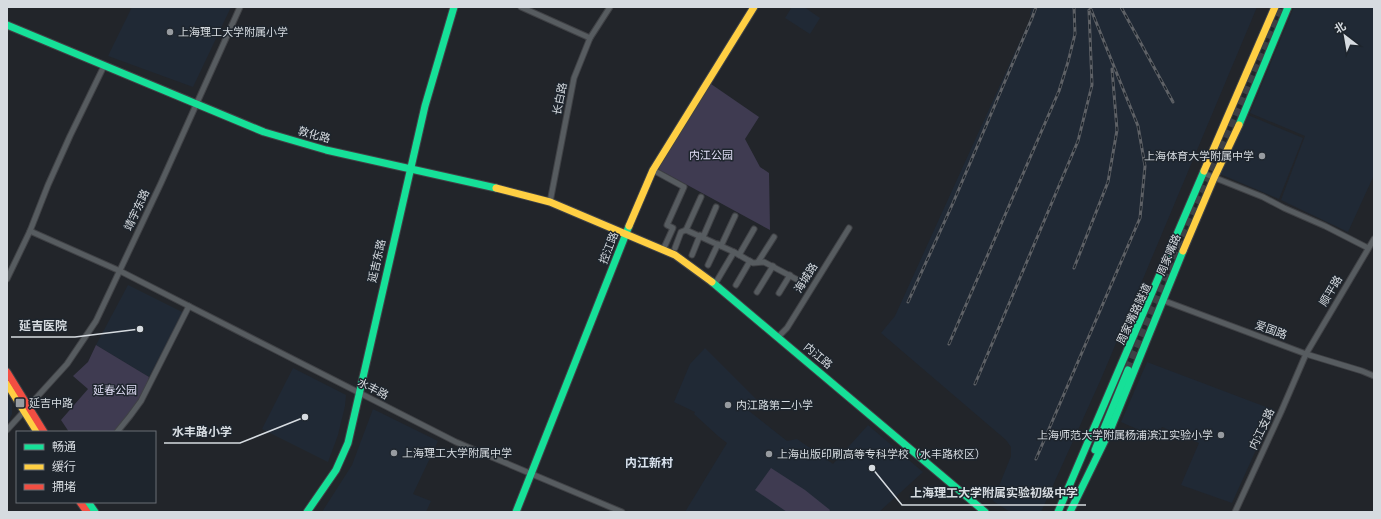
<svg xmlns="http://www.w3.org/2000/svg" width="1381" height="519" font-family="'Source Sans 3','Noto Sans SC',sans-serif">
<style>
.built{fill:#202935}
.green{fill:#3f3b51}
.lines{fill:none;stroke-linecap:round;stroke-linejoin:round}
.primary-tunnel{stroke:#3d4045;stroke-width:8;stroke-dasharray:8 4;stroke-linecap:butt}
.street-casing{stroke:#404246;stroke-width:7}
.fast-casing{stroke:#404246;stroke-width:9}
.slow-casing{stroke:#404246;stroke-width:9}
.jam-casing{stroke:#404246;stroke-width:9}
.street{stroke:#575c60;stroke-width:5}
.fast{stroke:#16e098;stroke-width:7}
.slow{stroke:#ffcf43;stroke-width:7}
.jam{stroke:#f24e42;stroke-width:7}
.rail-casing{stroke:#5e6166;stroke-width:3}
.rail{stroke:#1e252d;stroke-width:1.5;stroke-dasharray:4.5;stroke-linecap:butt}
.poi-dot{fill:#979ba0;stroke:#1e252d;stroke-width:1.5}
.labels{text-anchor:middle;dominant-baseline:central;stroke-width:3;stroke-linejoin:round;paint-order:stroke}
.poi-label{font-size:11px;fill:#d6dbe0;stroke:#1e252d;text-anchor:start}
.street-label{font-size:11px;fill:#d6dbe0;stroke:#1e252d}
.park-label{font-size:11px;fill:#e1def6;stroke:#1e252d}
.neighbourhood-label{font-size:12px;font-weight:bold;fill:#dae3ee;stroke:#1e252d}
.leader{fill:none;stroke:#d6dbe0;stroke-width:1.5}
.callout-dot{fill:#d6dbe0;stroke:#1e252d;stroke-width:1.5}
.callout-label{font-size:12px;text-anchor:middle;font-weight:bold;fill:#d6dbe0;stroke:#1e252d;stroke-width:3;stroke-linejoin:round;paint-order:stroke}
</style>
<rect width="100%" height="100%" fill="#22252a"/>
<g class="built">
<path d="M 132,7 L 231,7 L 193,87 L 108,56 Z"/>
<path d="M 792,7 L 804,7 L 820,18 L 810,34 L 785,18 Z"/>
<path d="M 1032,7 L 1257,7 L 1101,379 L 1041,512 L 1010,512 L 993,501 L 1011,456 L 1011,447 L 1006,440 L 881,333 L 895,316 L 1031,17 L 1030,14 Z"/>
<path d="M 1294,7 L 1374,7 L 1374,175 L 1348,232 L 1281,200 L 1305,136 L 1250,113 Z"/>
<path d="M 1248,115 L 1303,138 L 1279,199 L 1220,174 Z"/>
<path d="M 128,285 L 184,313 L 149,377 L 96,345 Z"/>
<path d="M 705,348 L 757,400 L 749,411 L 787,441 L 797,439 L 833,464 L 868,425 L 923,472 L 879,512 L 685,512 L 727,443 L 718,436 L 694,414 L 695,412 L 674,402 L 690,364 Z"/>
<path d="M 1147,362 L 1274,410 L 1232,503 L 1181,485 L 1199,443 L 1162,427 L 1157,438 L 1121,422 Z"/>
<path d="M 293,368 L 346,395 L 345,406 L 338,435 L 328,462 L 262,429 Z"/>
<path d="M 7,395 L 12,404 L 12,414 L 7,425 Z"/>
<path d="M 373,409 L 438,441 L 413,494 L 431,501 L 426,512 L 322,512 L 352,465 Z"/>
</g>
<g class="green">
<path d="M 711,84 L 759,117 L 745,139 L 760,167 L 769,173 L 770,230 L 658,169 Z"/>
<path d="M 96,345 L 149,377 L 144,393 L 118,432 L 69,432 L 61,420 L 88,389 L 73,376 L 88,362 Z"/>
<path d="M 771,468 L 805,490 L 830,510 L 829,512 L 787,512 L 755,490 Z"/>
</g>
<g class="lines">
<path class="primary-tunnel" d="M 1128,370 L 1206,185 L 1283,7"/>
<g class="street-casing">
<g id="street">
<path d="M 521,7 L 590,38"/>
<path d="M 653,170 L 684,187 L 667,225 L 673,228 L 663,250"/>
<path d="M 1203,173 L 1263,197 L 1284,208 L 1325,226 L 1368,248"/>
<path d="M 550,202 L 574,78 L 590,38 L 610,7"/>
<path d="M 686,230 L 701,197"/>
<path d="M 30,231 L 120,271 L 456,442 L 622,512"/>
<path d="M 703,237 L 716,207"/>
<path d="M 721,246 L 735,216"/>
<path d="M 675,248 L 681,232 L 686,230 L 734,252 L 715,284"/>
<path d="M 734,252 L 753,263 L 764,262 L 798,280"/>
<path d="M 692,255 L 700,235"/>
<path d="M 739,255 L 754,229"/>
<path d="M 758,262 L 774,237"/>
<path d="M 708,265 L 718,244"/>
<path d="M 7,279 L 30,231 L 48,185 L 70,136 L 104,66"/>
<path d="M 736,285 L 750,261"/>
<path d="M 757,292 L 773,266"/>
<path d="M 779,293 L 790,275"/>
<path d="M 1162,300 L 1306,354 L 1362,371 L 1374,376"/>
<path d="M 778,337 L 787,328 L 849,228"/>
<path d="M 7,430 L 67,364 L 96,321 L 161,183 L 240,7"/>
<path d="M 117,432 L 130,416 L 141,401 L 189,306"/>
<path d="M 1235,512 L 1281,412 L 1306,354 L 1374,239"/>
</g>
</g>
<g class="fast-casing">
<g id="fast">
<path d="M 7,25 L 264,132 L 326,150 L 496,188"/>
<path d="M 1239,125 L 1288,7"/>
<path d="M 712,282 L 985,512"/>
<path d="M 1095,450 L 1128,370"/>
<path d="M 88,502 L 95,512"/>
<path d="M 307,512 L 336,470 L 348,443 L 425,106 L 454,7"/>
<path d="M 516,512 L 629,226"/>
<path d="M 1058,512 L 1204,171"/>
<path d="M 1070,512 L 1111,428 L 1183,251"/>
</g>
</g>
<g class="slow-casing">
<g id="slow">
<path d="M 1204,171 L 1275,7"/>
<path d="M 496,188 L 550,202 L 675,255 L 712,282"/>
<path d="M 629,226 L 653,170 L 754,7"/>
<path d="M 1183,251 L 1214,178 L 1239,125"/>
<path d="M 7,384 L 37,432"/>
</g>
</g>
<g class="jam-casing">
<g id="jam">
<path d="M 7,372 L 44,432"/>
<path d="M 80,502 L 87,512"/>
</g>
</g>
<use href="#street" class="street"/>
<use href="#fast" class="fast"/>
<use href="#slow" class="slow"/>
<use href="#jam" class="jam"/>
<g class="rail-casing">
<g id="rail">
<path d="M 1121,7 L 1173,102"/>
<path d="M 1074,268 L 1108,182 L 1117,130 L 1112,69"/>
<path d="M 908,302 L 953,203 L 1032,18 L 1036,7"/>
<path d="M 949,344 L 1059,91 L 1068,62 L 1075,34 L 1074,7"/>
<path d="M 975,384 L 1078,141 L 1092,85 L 1089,10"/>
<path d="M 1036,459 L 1140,218 L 1145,166 L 1138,126 L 1090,7"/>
</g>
</g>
<use href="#rail" class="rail"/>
</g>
<g class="poi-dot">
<circle cx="170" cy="32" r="4"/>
<circle cx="1262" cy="156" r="4"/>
<rect x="15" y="398" width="10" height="10" rx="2"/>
<circle cx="728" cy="405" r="4"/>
<circle cx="1221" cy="435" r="4"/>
<circle cx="394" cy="453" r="4"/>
<circle cx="769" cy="454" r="4"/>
</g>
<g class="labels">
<g class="poi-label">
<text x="178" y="32">上海理工大学附属小学</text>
<text x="1254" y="156" text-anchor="end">上海体育大学附属中学</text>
<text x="29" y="403">延吉中路</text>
<text x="736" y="405">内江路第二小学</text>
<text x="1213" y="435" text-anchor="end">上海师范大学附属杨浦滨江实验小学</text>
<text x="402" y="453">上海理工大学附属中学</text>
<text x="777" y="454">上海出版印刷高等专科学校（水丰路校区）</text>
</g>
<g class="street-label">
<text transform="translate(560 99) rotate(-79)">长白路</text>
<text transform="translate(314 135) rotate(15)">敦化路</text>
<text transform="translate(137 210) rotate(-65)">靖宇东路</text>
<text transform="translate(609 248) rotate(-69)">控江路</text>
<text transform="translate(1169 255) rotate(-67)">周家嘴路</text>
<text transform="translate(377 261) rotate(-77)">延吉东路</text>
<text transform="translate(806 278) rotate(-58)">海城路</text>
<text transform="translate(1331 291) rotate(-59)">顺平路</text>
<text transform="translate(1134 314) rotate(-65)">周家嘴路隧道</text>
<text transform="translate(1271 330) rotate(20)">爱国路</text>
<text transform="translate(818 356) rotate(40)">内江路</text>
<text transform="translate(373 389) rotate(27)">水丰路</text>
<text transform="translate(1262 429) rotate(-65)">内江支路</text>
</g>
<g class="park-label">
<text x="711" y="155">内江公园</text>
<text x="115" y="390">延春公园</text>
</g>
<g class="neighbourhood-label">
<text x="649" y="463">内江新村</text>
</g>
</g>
<path class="leader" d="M140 329L75 337H11M305 417L240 443H164M872 468L902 505H1086"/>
<g class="callout-dot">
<circle cx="140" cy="329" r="4"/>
<circle cx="305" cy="417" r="4"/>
<circle cx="872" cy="468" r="4"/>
</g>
<g class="callout-label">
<text x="43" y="330">延吉医院</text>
<text x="202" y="436">水丰路小学</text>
<text x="994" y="497">上海理工大学附属实验初级中学</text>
</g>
<rect width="1381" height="519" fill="none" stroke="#d6dbe0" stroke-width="16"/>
<rect x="16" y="431" width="140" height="72" fill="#1e252d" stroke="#686e75"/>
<rect x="24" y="444" width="20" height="6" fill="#16e098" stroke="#686e75"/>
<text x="52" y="451" font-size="12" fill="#d6dbe0">畅通</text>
<rect x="24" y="464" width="20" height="6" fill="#ffcf43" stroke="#686e75"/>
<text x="52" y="471" font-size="12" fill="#d6dbe0">缓行</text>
<rect x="24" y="484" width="20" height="6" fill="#f24e42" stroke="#686e75"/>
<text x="52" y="491" font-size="12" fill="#d6dbe0">拥堵</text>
<g transform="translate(1345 36) rotate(329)" stroke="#1e252d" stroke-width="3" paint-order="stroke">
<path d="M0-3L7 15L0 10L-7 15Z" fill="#d6dbe0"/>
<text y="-6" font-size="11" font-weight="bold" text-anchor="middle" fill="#d6dbe0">北</text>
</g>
</svg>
